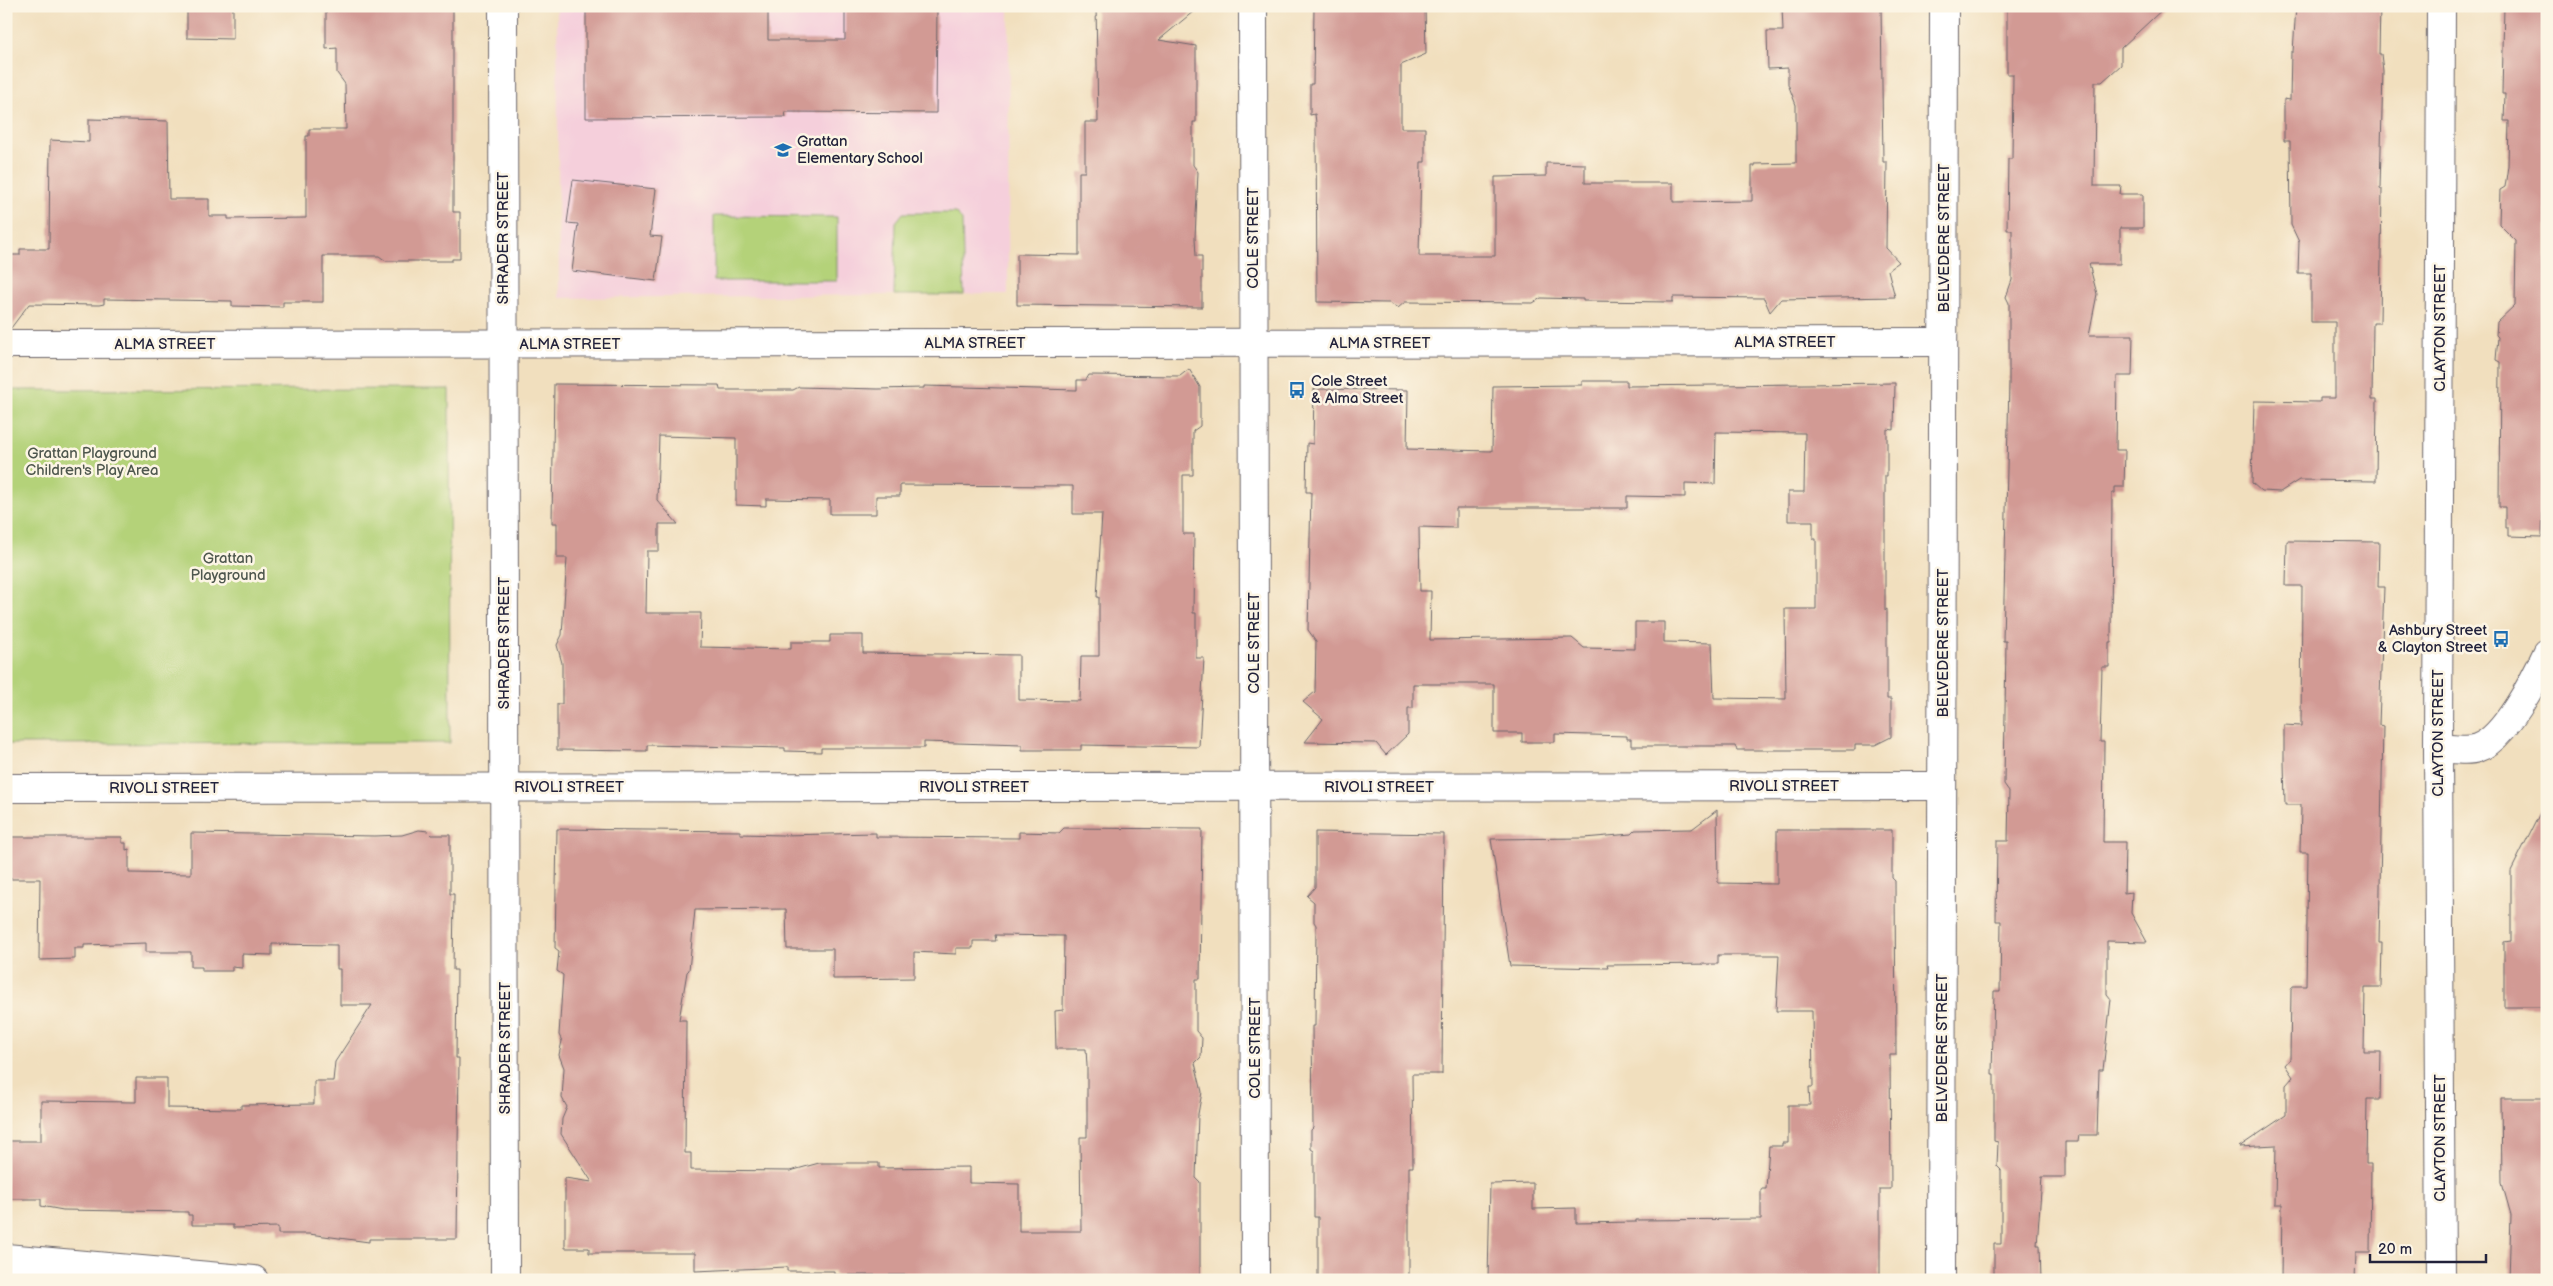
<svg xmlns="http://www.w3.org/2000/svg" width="2553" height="1286" font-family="'Balsamiq Sans',sans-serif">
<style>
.built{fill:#f5cfdb}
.green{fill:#b4d279;stroke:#6b7a5a}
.building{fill:#d29a94;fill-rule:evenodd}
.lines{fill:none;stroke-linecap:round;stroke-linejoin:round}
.street-casing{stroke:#6a6469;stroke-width:30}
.secondary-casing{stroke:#6a6469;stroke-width:30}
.street{stroke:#fff;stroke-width:28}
.secondary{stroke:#fff;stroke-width:28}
.labels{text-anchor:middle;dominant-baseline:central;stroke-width:5;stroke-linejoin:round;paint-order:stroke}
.poi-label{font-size:15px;fill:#22223b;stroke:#fcf5e5;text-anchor:start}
.street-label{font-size:15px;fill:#22223b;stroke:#fcf5e5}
.park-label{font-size:15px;fill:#4e574e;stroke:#fcf5e5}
</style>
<rect width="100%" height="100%" fill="#fcf5e5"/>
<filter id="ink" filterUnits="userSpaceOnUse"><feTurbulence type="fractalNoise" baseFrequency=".02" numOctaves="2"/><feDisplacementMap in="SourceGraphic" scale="10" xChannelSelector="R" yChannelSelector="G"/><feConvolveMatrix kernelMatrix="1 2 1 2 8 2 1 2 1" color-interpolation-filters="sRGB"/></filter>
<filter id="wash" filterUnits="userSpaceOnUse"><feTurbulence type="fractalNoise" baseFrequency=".0096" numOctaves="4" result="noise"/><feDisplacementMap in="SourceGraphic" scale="20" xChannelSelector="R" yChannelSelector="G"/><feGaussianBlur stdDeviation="1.12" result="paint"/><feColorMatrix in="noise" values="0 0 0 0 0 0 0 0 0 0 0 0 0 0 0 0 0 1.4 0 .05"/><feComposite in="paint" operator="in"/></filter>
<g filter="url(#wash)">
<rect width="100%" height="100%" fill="#f1dfbe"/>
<path class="built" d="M 557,6 L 1009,6 L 1008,294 L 559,298 Z"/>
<g class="green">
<path d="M 903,213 L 955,213 L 962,220 L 964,295 L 894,295 L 896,222 Z"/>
<path d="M 714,216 L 837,217 L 837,281 L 714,281 Z"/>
<path d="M 449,389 L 450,743 L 6,744 L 6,390 Z"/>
</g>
<g id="blocks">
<g class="building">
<path d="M 187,6 L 233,6 L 233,39 L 187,38 Z"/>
<path d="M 326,6 L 453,6 L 453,212 L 460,212 L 460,259 L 452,259 L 452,261 L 386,261 L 379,256 L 323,256 L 323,302 L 283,302 L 283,307 L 232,306 L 232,301 L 104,299 L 104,304 L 99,305 L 29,304 L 11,328 L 6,328 L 6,255 L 20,255 L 20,249 L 49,249 L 50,140 L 89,142 L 89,119 L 168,121 L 169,199 L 209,199 L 209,216 L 228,216 L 228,219 L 306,218 L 306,136 L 309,136 L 309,129 L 346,129 L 345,84 L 337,73 L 337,48 L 326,49 Z"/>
<path d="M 586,6 L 768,6 L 768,40 L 845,40 L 845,6 L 937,6 L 936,113 L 785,112 L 786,117 L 586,118 Z"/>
<path d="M 1096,6 L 1200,6 L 1159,40 L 1196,46 L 1196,122 L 1193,122 L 1193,165 L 1198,172 L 1195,238 L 1196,256 L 1202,256 L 1202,307 L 1017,305 L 1017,254 L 1079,255 L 1079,172 L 1085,172 L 1085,122 L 1098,122 Z"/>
<path d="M 1314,6 L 1425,6 L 1426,54 L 1401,65 L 1401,128 L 1425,128 L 1425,162 L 1421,162 L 1419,256 L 1495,256 L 1495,177 L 1546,176 L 1546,163 L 1585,164 L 1585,183 L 1673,183 L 1673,202 L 1752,201 L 1752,166 L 1755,166 L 1755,164 L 1796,163 L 1796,105 L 1788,84 L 1788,68 L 1768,69 L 1767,31 L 1783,31 L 1782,6 L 1881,6 L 1883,162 L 1887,162 L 1886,248 L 1899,262 L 1888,270 L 1895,297 L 1781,299 L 1770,312 L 1764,298 L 1673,297 L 1673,302 L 1583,301 L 1583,299 L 1541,298 L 1533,303 L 1405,302 L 1398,308 L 1389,303 L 1317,302 L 1316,123 L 1315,114 L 1310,115 L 1310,84 L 1313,84 Z"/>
<path d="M 2007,6 L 2166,6 L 2121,48 L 2121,65 L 2102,82 L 2095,82 L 2094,186 L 2121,186 L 2120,194 L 2143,194 L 2143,228 L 2120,228 L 2120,264 L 2089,264 L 2097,294 L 2089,335 L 2133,335 L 2132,376 L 2117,376 L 2116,450 L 2125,450 L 2124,487 L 2115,487 L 2115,493 L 2112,493 L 2111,642 L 2109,642 L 2109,667 L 2102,667 L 2100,742 L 2104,742 L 2103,842 L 2125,842 L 2124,893 L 2132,892 L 2131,913 L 2147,942 L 2107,941 L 2107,994 L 2111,999 L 2103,1070 L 2099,1070 L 2097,1135 L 2079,1135 L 2078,1142 L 2065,1142 L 2065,1177 L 2042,1177 L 2037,1245 L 2040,1245 L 2041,1280 L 1994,1280 L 1994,1244 L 2001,1244 L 2001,1170 L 1997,1166 L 1998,1142 L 1994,1141 L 1994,1074 L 1992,1074 L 1994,991 L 2000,991 L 2001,921 L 1996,921 L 1997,841 L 2008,841 L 2009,791 L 2004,784 L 2006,641 L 2003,641 L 2009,383 L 2009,303 L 2006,297 L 2012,280 L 2012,230 L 2007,230 L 2008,159 L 2012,159 L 2013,74 L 2007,74 Z"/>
<path d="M 2296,6 L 2380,6 L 2379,54 L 2381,54 L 2383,71 L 2380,188 L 2382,189 L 2380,323 L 2373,323 L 2372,399 L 2377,399 L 2376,481 L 2299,480 L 2280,492 L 2261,491 L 2252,483 L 2254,401 L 2320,402 L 2320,398 L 2335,398 L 2335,322 L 2311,322 L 2311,273 L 2298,273 L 2299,242 L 2291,225 L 2290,141 L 2284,141 L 2284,99 L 2290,100 L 2291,52 L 2293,52 Z"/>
<path d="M 2504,6 L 2547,6 L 2547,508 L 2543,507 L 2542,537 L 2508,536 L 2508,528 L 2505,528 L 2505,507 L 2499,507 L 2500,362 L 2496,360 L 2498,337 L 2496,335 L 2497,322 L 2515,305 L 2516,241 L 2499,224 L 2500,190 L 2505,187 L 2508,166 L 2509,121 L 2504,121 L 2505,94 L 2502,94 Z"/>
<path d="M 573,180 L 656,189 L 650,236 L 662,237 L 656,281 L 572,271 L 578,224 L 567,223 Z"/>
<path d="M 1189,369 L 1200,387 L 1200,426 L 1193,431 L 1193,475 L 1183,475 L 1183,534 L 1194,534 L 1193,613 L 1196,613 L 1196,658 L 1204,658 L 1199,747 L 1081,745 L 1081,750 L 1022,750 L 1022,745 L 924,742 L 924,748 L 821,748 L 821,752 L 785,751 L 785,748 L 647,745 L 647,751 L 557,750 L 557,704 L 562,704 L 562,663 L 557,645 L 562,635 L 567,558 L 557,558 L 557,523 L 552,523 L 554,384 L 719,385 L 720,390 L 793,390 L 799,387 L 877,389 L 924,388 L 924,386 L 1077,390 L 1077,380 L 1086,380 L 1089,375 L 1180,376 ZM 659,436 L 736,438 L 736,505 L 766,506 L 766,499 L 830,500 L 830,514 L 876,514 L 876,496 L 900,496 L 900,485 L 1073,486 L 1073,514 L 1102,514 L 1097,597 L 1099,597 L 1099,656 L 1081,656 L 1080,701 L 1019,700 L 1019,655 L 863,653 L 863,635 L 830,635 L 830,642 L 791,642 L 791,649 L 700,647 L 701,613 L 646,613 L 647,551 L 659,551 L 659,524 L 678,524 L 657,500 Z"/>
<path d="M 1582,381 L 1627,381 L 1627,386 L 1895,383 L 1894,430 L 1887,429 L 1887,476 L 1885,476 L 1885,610 L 1887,609 L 1887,699 L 1891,699 L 1891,737 L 1875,745 L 1855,745 L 1855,750 L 1737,750 L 1735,746 L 1631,746 L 1631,739 L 1627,739 L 1627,736 L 1555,734 L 1555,742 L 1522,742 L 1522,733 L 1494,733 L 1494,684 L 1413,684 L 1413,708 L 1408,708 L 1408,734 L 1386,755 L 1376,743 L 1305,742 L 1323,719 L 1303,702 L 1315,692 L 1316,641 L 1308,630 L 1311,492 L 1306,492 L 1307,443 L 1313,444 L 1314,389 L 1408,390 L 1407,449 L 1492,451 L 1493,386 L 1582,385 ZM 1716,432 L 1805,433 L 1804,492 L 1788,492 L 1788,521 L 1813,521 L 1813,539 L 1816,539 L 1816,609 L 1785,609 L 1786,699 L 1714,698 L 1712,643 L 1664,642 L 1664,622 L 1635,622 L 1635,649 L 1584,648 L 1572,638 L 1430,640 L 1431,591 L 1420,591 L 1419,527 L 1456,528 L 1456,508 L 1627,508 L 1627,496 L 1685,497 L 1685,483 L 1715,484 Z"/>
<path d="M 2287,541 L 2379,542 L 2378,587 L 2384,587 L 2379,725 L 2383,726 L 2379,943 L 2382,943 L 2381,987 L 2365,987 L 2364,1052 L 2381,1052 L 2380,1099 L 2367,1099 L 2366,1164 L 2371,1164 L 2370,1253 L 2356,1253 L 2355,1280 L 2281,1280 L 2282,1204 L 2275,1204 L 2276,1145 L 2239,1147 L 2286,1115 L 2286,1085 L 2293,1077 L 2285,1065 L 2290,1059 L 2291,990 L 2293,986 L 2306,986 L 2308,852 L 2300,852 L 2301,805 L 2285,805 L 2284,761 L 2284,725 L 2301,726 L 2302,586 L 2286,586 Z"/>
<path d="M 2547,799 L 2547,1007 L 2504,1007 L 2504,942 L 2511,941 L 2511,871 Z"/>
<path d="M 1717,810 L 1718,883 L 1777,884 L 1777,830 L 1892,830 L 1892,878 L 1895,881 L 1896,1055 L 1890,1055 L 1891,1189 L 1880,1189 L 1880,1280 L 1488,1280 L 1490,1184 L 1533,1183 L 1533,1209 L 1576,1208 L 1576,1223 L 1636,1222 L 1636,1220 L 1761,1219 L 1761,1189 L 1766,1189 L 1769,1146 L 1782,1146 L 1782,1143 L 1788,1143 L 1788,1105 L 1810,1105 L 1809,1087 L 1813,1087 L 1812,1011 L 1776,1011 L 1779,955 L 1718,955 L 1718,964 L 1607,965 L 1608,968 L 1510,966 L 1491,839 L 1584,838 L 1631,834 L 1635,830 L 1692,829 Z"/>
<path d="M 1064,828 L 1202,829 L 1200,979 L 1196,979 L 1196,1031 L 1202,1038 L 1201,1057 L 1195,1063 L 1202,1092 L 1198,1114 L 1196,1178 L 1200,1182 L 1200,1280 L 928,1280 L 928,1278 L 908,1278 L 908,1275 L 834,1275 L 834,1271 L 787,1271 L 787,1267 L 695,1271 L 695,1253 L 589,1253 L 589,1248 L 565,1248 L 565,1178 L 592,1182 L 561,1134 L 562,1119 L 567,1107 L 562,1098 L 564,1068 L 559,1055 L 562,1041 L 559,1035 L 563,975 L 557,971 L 559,951 L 555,948 L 557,829 L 740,831 L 740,834 L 782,835 L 876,833 L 876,837 L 1019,838 L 1019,832 L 1059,833 ZM 786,909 L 787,949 L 833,949 L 833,979 L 914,978 L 914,952 L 956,954 L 956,948 L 973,948 L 973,941 L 996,941 L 995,935 L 1064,936 L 1063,1010 L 1055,1011 L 1056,1049 L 1086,1049 L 1087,1066 L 1087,1137 L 1080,1137 L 1081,1231 L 1019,1231 L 1019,1184 L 969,1183 L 969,1167 L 879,1168 L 879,1163 L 819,1163 L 790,1171 L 691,1170 L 691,1153 L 685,1153 L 686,1020 L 679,1020 L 687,972 L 689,970 L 695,910 Z"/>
<path d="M 419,830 L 428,831 L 432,835 L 450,835 L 450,894 L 454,894 L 453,970 L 457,970 L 456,1058 L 459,1058 L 457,1239 L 369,1239 L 369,1242 L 309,1234 L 278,1234 L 278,1227 L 233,1228 L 233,1225 L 192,1225 L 192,1215 L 188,1215 L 188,1212 L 63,1210 L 41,1206 L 41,1199 L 6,1199 L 6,1141 L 41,1141 L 41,1101 L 136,1102 L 136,1078 L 167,1078 L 167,1108 L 241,1109 L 241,1105 L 314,1104 L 314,1081 L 333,1081 L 335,1062 L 372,1005 L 340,1005 L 340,969 L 337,969 L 337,945 L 272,944 L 272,955 L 242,954 L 242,968 L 232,967 L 232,971 L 202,971 L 202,967 L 191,967 L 191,952 L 146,952 L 146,943 L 84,945 L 84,948 L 75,948 L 75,959 L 39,960 L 40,879 L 6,879 L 6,837 L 122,837 L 122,843 L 126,843 L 126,850 L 129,849 L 129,873 L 191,874 L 191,833 L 375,836 L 402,835 Z"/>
<path d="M 1315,832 L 1444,834 L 1442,1074 L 1412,1074 L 1413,1167 L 1409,1167 L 1409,1280 L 1318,1280 L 1318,1217 L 1314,1217 L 1314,1151 L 1311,1149 L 1311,1130 L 1313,1128 L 1312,1026 L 1315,1026 L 1316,925 L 1314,922 L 1314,902 L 1307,896 L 1315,887 Z"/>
<path d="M 2501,1098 L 2547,1098 L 2547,1280 L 2509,1280 L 2511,1215 L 2502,1183 Z"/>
</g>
</g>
</g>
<g filter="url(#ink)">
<use href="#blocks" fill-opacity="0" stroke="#6a6469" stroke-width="1"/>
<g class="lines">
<g class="street-casing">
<g id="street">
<path d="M 503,6 L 505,1280"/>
<path d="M 1253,6 L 1255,1280"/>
<path d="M 6,344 L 1943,342"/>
<path d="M 6,788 L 1942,786"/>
<path d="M 1941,1280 L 1944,6"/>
</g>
</g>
<g class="secondary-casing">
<g id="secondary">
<path d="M 2438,748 C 2449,748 2467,752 2477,748 C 2505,739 2535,679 2547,653"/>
<path d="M 6,1258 L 254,1280"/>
<path d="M 2441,1280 L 2438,748 L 2441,6"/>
</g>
</g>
<use href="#street" class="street"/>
<use href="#secondary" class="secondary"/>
</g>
</g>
<defs>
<g id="school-bare" transform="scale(1.35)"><path d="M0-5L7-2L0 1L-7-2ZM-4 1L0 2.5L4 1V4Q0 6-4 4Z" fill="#1f6fb2" stroke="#fcf5e5" stroke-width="2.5" paint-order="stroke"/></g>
<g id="bus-bare" transform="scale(1.35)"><path d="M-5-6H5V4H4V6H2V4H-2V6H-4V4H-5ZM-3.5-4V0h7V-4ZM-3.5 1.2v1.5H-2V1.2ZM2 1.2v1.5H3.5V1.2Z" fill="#1f6fb2" stroke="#fcf5e5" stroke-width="2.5" paint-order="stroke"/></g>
</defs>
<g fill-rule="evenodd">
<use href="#school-bare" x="783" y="150"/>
<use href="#bus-bare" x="1297" y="390"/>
<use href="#bus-bare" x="2501" y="639"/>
</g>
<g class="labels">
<g class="poi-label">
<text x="797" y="141">Grattan<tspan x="797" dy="17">Elementary School</tspan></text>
<text x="1311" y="381">Cole Street<tspan x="1311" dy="17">&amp; Alma Street</tspan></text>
<text x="2487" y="630" text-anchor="end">Ashbury Street<tspan x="2487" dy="17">&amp; Clayton Street</tspan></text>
</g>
<g class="street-label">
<text transform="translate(503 238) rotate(-90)">SHRADER STREET</text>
<text transform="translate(1253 238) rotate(-90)">COLE STREET</text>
<text transform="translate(1944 238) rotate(-90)">BELVEDERE STREET</text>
<text transform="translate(2440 328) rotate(-90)">CLAYTON STREET</text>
<text x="1785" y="342">ALMA STREET</text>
<text x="975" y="343">ALMA STREET</text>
<text x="1380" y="343">ALMA STREET</text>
<text x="165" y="344">ALMA STREET</text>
<text x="570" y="344">ALMA STREET</text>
<text transform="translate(504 643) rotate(-90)">SHRADER STREET</text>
<text transform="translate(1254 643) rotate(-90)">COLE STREET</text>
<text transform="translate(1943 643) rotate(-90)">BELVEDERE STREET</text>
<text transform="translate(2438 733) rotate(-90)">CLAYTON STREET</text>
<text x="1784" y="786">RIVOLI STREET</text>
<text x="569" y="787">RIVOLI STREET</text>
<text x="974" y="787">RIVOLI STREET</text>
<text x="1379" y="787">RIVOLI STREET</text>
<text x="164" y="788">RIVOLI STREET</text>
<text transform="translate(505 1048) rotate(-90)">SHRADER STREET</text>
<text transform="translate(1255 1048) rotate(-90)">COLE STREET</text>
<text transform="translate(1942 1048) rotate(-90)">BELVEDERE STREET</text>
<text transform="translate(2440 1138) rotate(-90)">CLAYTON STREET</text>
</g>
<g class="park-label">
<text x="92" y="453">Grattan Playground<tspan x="92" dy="17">Children's Play Area</tspan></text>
<text x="228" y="558">Grattan<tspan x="228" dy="17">Playground</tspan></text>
</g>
</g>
<rect width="2553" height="1286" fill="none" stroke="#fcf5e5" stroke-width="25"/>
<path d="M2370 1254v8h116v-8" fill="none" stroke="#22223b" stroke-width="2.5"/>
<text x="2378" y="1254" font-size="15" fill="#22223b" stroke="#fcf5e5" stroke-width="4" paint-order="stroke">20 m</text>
</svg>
